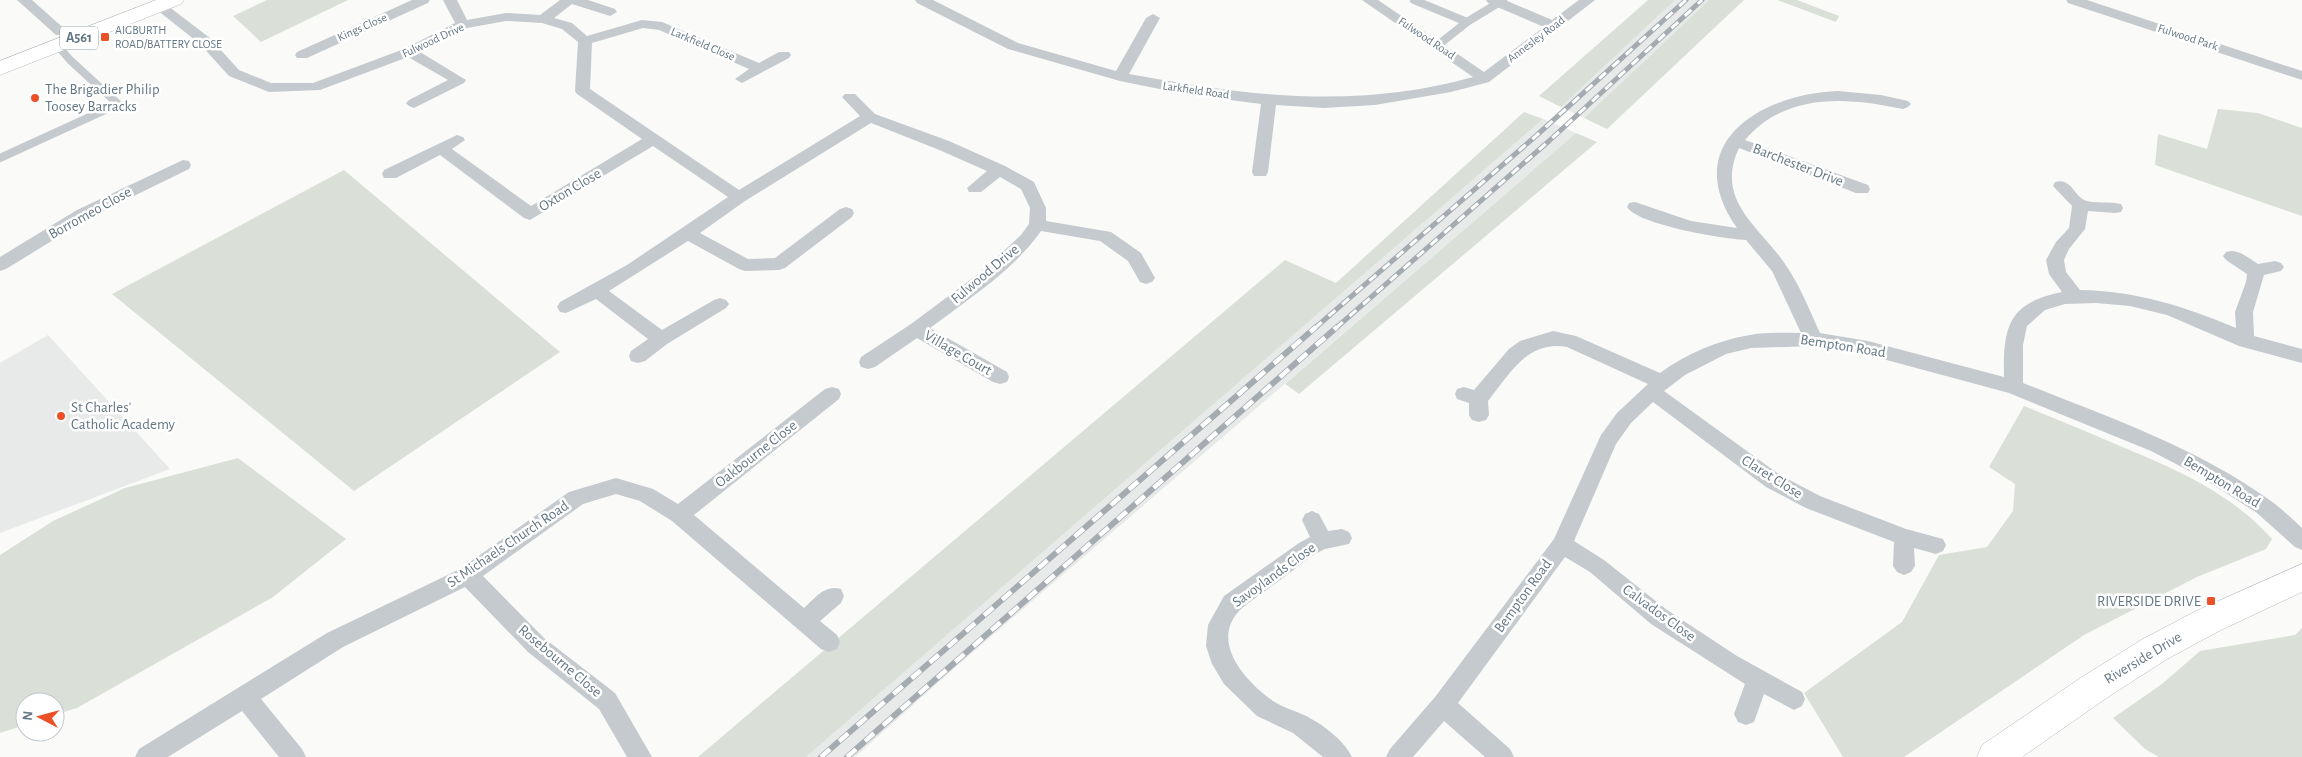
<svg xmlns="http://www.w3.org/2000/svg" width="2302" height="757" font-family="'Alegreya Sans',sans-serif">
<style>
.built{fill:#e8e9e9}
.green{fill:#dae0d7}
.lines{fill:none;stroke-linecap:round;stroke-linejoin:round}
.secondary-casing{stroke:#b5bcc1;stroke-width:1}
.highway-casing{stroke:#b6bbbe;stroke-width:1}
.lane{stroke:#c5cace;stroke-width:8}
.street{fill:#c5cace;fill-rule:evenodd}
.secondary{fill:#fff;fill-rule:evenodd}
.highway{fill:#fff;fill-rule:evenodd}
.rail-far1-casing{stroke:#a4acb2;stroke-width:5}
.rail-casing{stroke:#a4acb2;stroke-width:6}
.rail-far1{stroke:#fff;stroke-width:3;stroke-dasharray:9;stroke-linecap:butt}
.rail{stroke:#fff;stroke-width:4.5;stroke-dasharray:12;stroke-linecap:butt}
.poi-dot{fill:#eb5027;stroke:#fff;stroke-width:2}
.labels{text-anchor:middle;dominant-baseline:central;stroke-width:5;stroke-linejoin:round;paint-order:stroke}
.far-street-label{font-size:12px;fill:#647784;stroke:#fff}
.far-poi-label{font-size:12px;fill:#647784;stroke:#fff;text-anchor:start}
.shield{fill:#fff;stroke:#92a0a9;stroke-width:1}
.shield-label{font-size:14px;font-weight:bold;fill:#647784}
.poi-label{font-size:15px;fill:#647784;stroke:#fff;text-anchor:start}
.street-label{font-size:15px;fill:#647784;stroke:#fff}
</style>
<rect width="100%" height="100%" fill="#fafaf8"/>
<g class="built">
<path d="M 1675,0 L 1709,0 L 1584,118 L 1561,107 Z"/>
<path d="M 1543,119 L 1576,133 L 951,671 L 855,757 L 806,757 Z"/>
<path d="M 48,335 L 170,469 L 0,533 L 0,363 Z"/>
</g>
<g class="green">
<path d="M 267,0 L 348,0 L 261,42 L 233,16 Z"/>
<path d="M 1648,0 L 1675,0 L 1561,107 L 1539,96 Z"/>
<path d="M 1709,0 L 1744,0 L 1607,129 L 1584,118 Z"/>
<path d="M 1777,0 L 1797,0 L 1839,16 L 1836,22 Z"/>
<path d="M 2218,109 L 2258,113 L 2302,128 L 2302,216 L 2155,165 L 2158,134 L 2207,149 Z"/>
<path d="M 1524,112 L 1543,119 L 806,757 L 698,757 L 1285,260 L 1336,283 Z"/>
<path d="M 1576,133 L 1597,142 L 1299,394 L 1285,384 Z"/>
<path d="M 344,170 L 560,352 L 354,491 L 112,294 Z"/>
<path d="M 2024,406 C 2056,419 2088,432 2120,446 C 2176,469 2231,493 2272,539 L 2266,549 L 2197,577 L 2084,635 L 1904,757 L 1843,757 L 1804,693 L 1902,622 L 1939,555 L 1987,547 L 2013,511 L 2015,484 L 1989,467 Z"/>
<path d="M 238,458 L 346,539 L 273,597 L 77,708 L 55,715 L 55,702 L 25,702 L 25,725 L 0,733 L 0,555 L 53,521 L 125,488 Z"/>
<path d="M 2302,628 L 2302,757 L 2159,757 L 2145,749 L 2113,718 L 2162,684 L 2200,651 L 2295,635 Z"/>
</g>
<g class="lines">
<g class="secondary-casing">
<path id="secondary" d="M 2302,564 L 2302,592 L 2221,630 L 2167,659 L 2105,699 L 2022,757 L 1977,757 L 1982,745 L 2082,677 L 2143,639 L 2198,610 Z"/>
</g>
<g class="highway-casing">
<path id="highway" d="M 156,0 L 184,0 L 181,4 L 0,75 L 0,61 Z"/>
</g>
<g class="lane">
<path d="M 1414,0 L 1467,22"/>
<path d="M 1438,45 L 1467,22 L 1503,0"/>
<path d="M 0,158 L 118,104 L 70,60 L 58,46"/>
</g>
<g class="street">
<path d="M 17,0 L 32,0 L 68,32 L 66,35 L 56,35 Z"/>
<path d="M 412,0 L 430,0 L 428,3 L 307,58 L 297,58 L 295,55 L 297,52 Z"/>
<path d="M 443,0 L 457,0 L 467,20 L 506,13 L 540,15 L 560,0 L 588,0 L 615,9 L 617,12 L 610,16 L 572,4 L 554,18 L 572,23 L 587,36 L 642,20 L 662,22 L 759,63 L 779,52 L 789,52 L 791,55 L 789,58 L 742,83 L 735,79 L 749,69 L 659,30 L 643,28 L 592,43 L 590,89 L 739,190 L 860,116 L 842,97 L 845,94 L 855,94 L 875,114 L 949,141 L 1005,166 L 1034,182 L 1046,208 L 1046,221 L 1111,232 L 1141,253 L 1155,278 L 1152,282 L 1146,284 L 1140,282 L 1128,261 L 1100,241 L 1041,231 C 1013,271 968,299 930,328 L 1007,372 L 1009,377 L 1007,382 L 1000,384 L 993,382 L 917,338 L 875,367 L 868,369 L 861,367 L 859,362 L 861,357 L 911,324 L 982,271 L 1021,235 L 1029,224 L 1030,208 L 1021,189 L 1000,177 L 981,192 L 969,192 L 967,188 L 987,171 L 937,149 L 871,123 L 745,201 L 700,233 L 748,259 L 775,258 L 840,209 L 846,207 L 852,209 L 854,213 L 852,217 L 785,268 L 779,270 L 745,271 L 739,269 L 688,241 L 609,291 L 662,330 L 714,300 L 720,298 L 726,300 L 729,304 L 726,308 L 667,344 L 645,361 L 638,363 L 631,361 L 629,356 L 631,351 L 648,339 L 596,299 L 566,313 L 560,312 L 557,307 L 560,302 L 627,265 L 728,197 L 653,146 L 530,220 L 524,218 L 440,155 L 396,178 L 384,178 L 382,174 L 384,170 L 457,135 L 463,137 L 465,140 L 452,149 L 531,206 L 642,139 L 577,94 L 575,91 L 578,42 L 562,29 L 542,23 L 506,21 L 467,28 L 420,52 L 466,80 L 464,83 L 414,108 L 409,106 L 406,103 L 409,100 L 448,80 L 408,57 L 320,90 L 269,92 L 229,76 L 200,44 L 152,6 L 154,3 L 164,3 L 210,38 L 239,70 L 271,83 L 313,83 L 404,49 L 455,23 Z"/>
<path d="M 915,0 L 933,0 L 1018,43 L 1116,71 L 1146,18 L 1153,14 L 1160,18 L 1129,74 C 1248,96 1354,110 1473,77 L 1362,0 L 1378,0 L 1484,72 L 1544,27 L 1488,3 L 1486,0 L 1505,0 L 1552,20 L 1579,0 L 1595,0 L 1489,82 L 1451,92 L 1375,105 L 1324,108 L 1276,105 L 1268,172 L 1266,176 L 1254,176 L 1252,172 L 1261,104 L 1184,94 L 1120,81 L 1008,49 L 917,3 Z"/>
<path d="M 2066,0 L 2087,0 L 2302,71 L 2302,80 L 2068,3 Z"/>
<path d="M 1838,91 L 1881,95 L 1908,101 L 1911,104 L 1908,107 L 1903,109 C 1847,97 1786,92 1745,140 L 1868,185 L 1870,189 L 1868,193 L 1856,193 L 1739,148 C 1715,199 1757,225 1783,261 C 1799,283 1809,309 1820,333 L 1868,341 L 2004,377 C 2003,327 2008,303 2062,292 L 2049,274 L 2046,260 L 2056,242 L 2069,228 L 2072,206 L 2053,186 L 2055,182 C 2071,178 2073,194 2084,200 C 2094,204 2110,201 2121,204 L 2123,208 L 2121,212 L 2115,213 L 2088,211 L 2085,229 L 2069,249 L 2064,260 L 2066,272 L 2080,290 C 2136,291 2184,306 2236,328 L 2235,312 L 2246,282 L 2247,274 L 2226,260 L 2223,256 L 2226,252 C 2238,248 2248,258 2258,264 L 2275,261 L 2281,263 L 2284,267 L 2281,271 L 2264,275 L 2253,312 L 2254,336 L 2302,349 L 2302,363 L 2239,346 L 2167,315 L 2130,306 L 2096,303 L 2065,304 L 2045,310 L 2027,326 L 2023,345 L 2023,383 C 2108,417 2196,447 2271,501 C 2282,509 2292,519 2302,528 L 2302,550 L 2295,547 L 2257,513 L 2201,477 L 2151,451 L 2009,393 L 1868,355 L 1813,346 L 1751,348 L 1726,354 L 1685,375 L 1664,391 L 1780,475 L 1820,496 L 1906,529 L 1943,539 L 1946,545 L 1943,551 L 1936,554 L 1914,548 L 1915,566 L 1911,572 L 1904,575 L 1897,572 L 1893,566 L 1894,542 L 1806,508 L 1766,487 L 1653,402 L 1631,423 L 1616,444 L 1574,541 L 1604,560 L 1667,610 L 1737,656 L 1802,692 L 1805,699 L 1802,706 L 1794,710 L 1764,694 L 1754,722 L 1746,725 L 1738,722 L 1734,714 L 1745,684 L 1651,624 L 1590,572 L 1565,557 L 1458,703 L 1510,749 L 1514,757 L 1485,757 L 1444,721 L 1413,757 L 1386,757 L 1390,749 L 1435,697 L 1554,539 L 1601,435 L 1617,413 L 1648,384 L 1567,347 C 1527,340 1510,374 1488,401 L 1489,415 L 1486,420 L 1479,422 L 1472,420 L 1469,415 L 1469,403 L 1457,399 L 1455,394 L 1457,389 L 1464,387 L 1474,390 L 1509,349 L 1520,341 L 1553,331 L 1576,336 L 1660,373 C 1686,354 1718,340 1750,335 C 1766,332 1784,333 1801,333 L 1772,271 L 1746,240 C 1724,239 1638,225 1627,207 L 1629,203 L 1635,202 L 1691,221 L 1737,228 C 1678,144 1760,94 1838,91 Z"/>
<path d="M 183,160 L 189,161 L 191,165 L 189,169 L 89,218 L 6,269 L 0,271 L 0,257 L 77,210 Z"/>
<path d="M 832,387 L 839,389 L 841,394 L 839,399 L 694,515 L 804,608 C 815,598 825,584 841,589 L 844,596 L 841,603 L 820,621 L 837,635 L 840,642 L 837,649 L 829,652 L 821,649 L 672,521 L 640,501 L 616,494 L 583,504 L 483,576 L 544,638 L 615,693 L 652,757 L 627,757 L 599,709 L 528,652 L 465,587 L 343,647 L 261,699 L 302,749 L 306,757 L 279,757 L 242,711 L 168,757 L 135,757 L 139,749 L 327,633 L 460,569 L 569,492 L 616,478 L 653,489 L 678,504 L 825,389 Z"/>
<path d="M 1312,511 L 1319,514 L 1328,531 L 1342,529 L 1349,532 L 1352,538 L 1349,544 L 1325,549 L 1313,555 C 1296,568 1279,581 1261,594 C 1254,599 1246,604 1240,610 C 1209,642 1246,682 1273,701 C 1282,707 1293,710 1304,715 C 1321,723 1344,740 1352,757 L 1323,757 L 1293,733 L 1257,716 L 1224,684 L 1212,664 L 1206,646 L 1208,625 L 1224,596 L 1299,543 L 1310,537 L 1302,520 L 1305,514 Z"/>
</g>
<use href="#secondary" class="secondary"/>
<use href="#highway" class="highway"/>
<g class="rail-far1-casing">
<g id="rail-far1">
<path d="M 1315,328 L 1537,135 L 1686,0"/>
<path d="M 1336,328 L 1549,141 L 1702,0"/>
</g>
</g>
<g class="rail-casing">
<g id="rail">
<path d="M 821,757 L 1316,327"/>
<path d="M 847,757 L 1337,327"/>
</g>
</g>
<use href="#rail-far1" class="rail-far1"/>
<use href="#rail" class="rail"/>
</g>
<g class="poi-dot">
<rect x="100" y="32" width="10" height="10" rx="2.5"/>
<circle cx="35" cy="98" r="5"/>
<circle cx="61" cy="416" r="5"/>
<rect x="2206" y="596" width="10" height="10" rx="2.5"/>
</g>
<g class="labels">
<g class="far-street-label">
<text transform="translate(362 27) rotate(-24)">Kings Close</text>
<text transform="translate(2188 37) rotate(18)">Fulwood Park</text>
<text transform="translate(1427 38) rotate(34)">Fulwood Road</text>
<text transform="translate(1536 39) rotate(-37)">Annesley Road</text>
<text transform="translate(433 40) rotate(-25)">Fulwood Drive</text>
<text transform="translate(703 44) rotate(23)">Larkfield Close</text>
<text transform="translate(1196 90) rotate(8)">Larkfield Road</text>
</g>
<g class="far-poi-label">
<text x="115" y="30">AIGBURTH<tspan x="115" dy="14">ROAD/BATTERY CLOSE</tspan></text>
</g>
<rect class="shield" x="60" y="26.5" width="38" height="23" rx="4"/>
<g class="shield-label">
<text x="79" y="38">A561</text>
</g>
<g class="poi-label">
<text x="45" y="89">The Brigadier Philip<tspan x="45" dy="17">Toosey Barracks</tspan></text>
<text x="71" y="407">St Charles'<tspan x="71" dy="17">Catholic Academy</tspan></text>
<text x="2201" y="601" text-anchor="end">RIVERSIDE DRIVE</text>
</g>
<g class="street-label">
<text transform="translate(1798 165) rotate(21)">Barchester Drive</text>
<text transform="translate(570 190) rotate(-31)">Oxton Close</text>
<text transform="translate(90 213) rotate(-29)">Borromeo Close</text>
<text transform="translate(985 274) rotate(-40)">Fulwood Drive</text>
<text transform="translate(1843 346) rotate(9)">Bempton Road</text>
<text transform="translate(958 353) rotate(30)">Village Court</text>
<text transform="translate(756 454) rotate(-38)">Oakbourne Close</text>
<text transform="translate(1772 477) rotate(32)">Claret Close</text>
<text transform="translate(2222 482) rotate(31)">Bempton Road</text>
<text transform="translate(508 544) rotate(-34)">St Michaels Church Road</text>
<text transform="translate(1274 575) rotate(-36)">Savoylands Close</text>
<text transform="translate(1523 596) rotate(-54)">Bempton Road</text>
<text transform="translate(1659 613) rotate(36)">Calvados Close</text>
<text transform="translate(2143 658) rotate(-31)">Riverside Drive</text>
<text transform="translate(560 661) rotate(40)">Rosebourne Close</text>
</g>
</g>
<g transform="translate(40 717) rotate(276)"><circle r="24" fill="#ffffff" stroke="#c1c9ce"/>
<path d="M0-4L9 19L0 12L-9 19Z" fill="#eb5027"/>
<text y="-8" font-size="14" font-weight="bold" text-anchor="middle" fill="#647784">N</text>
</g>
</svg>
